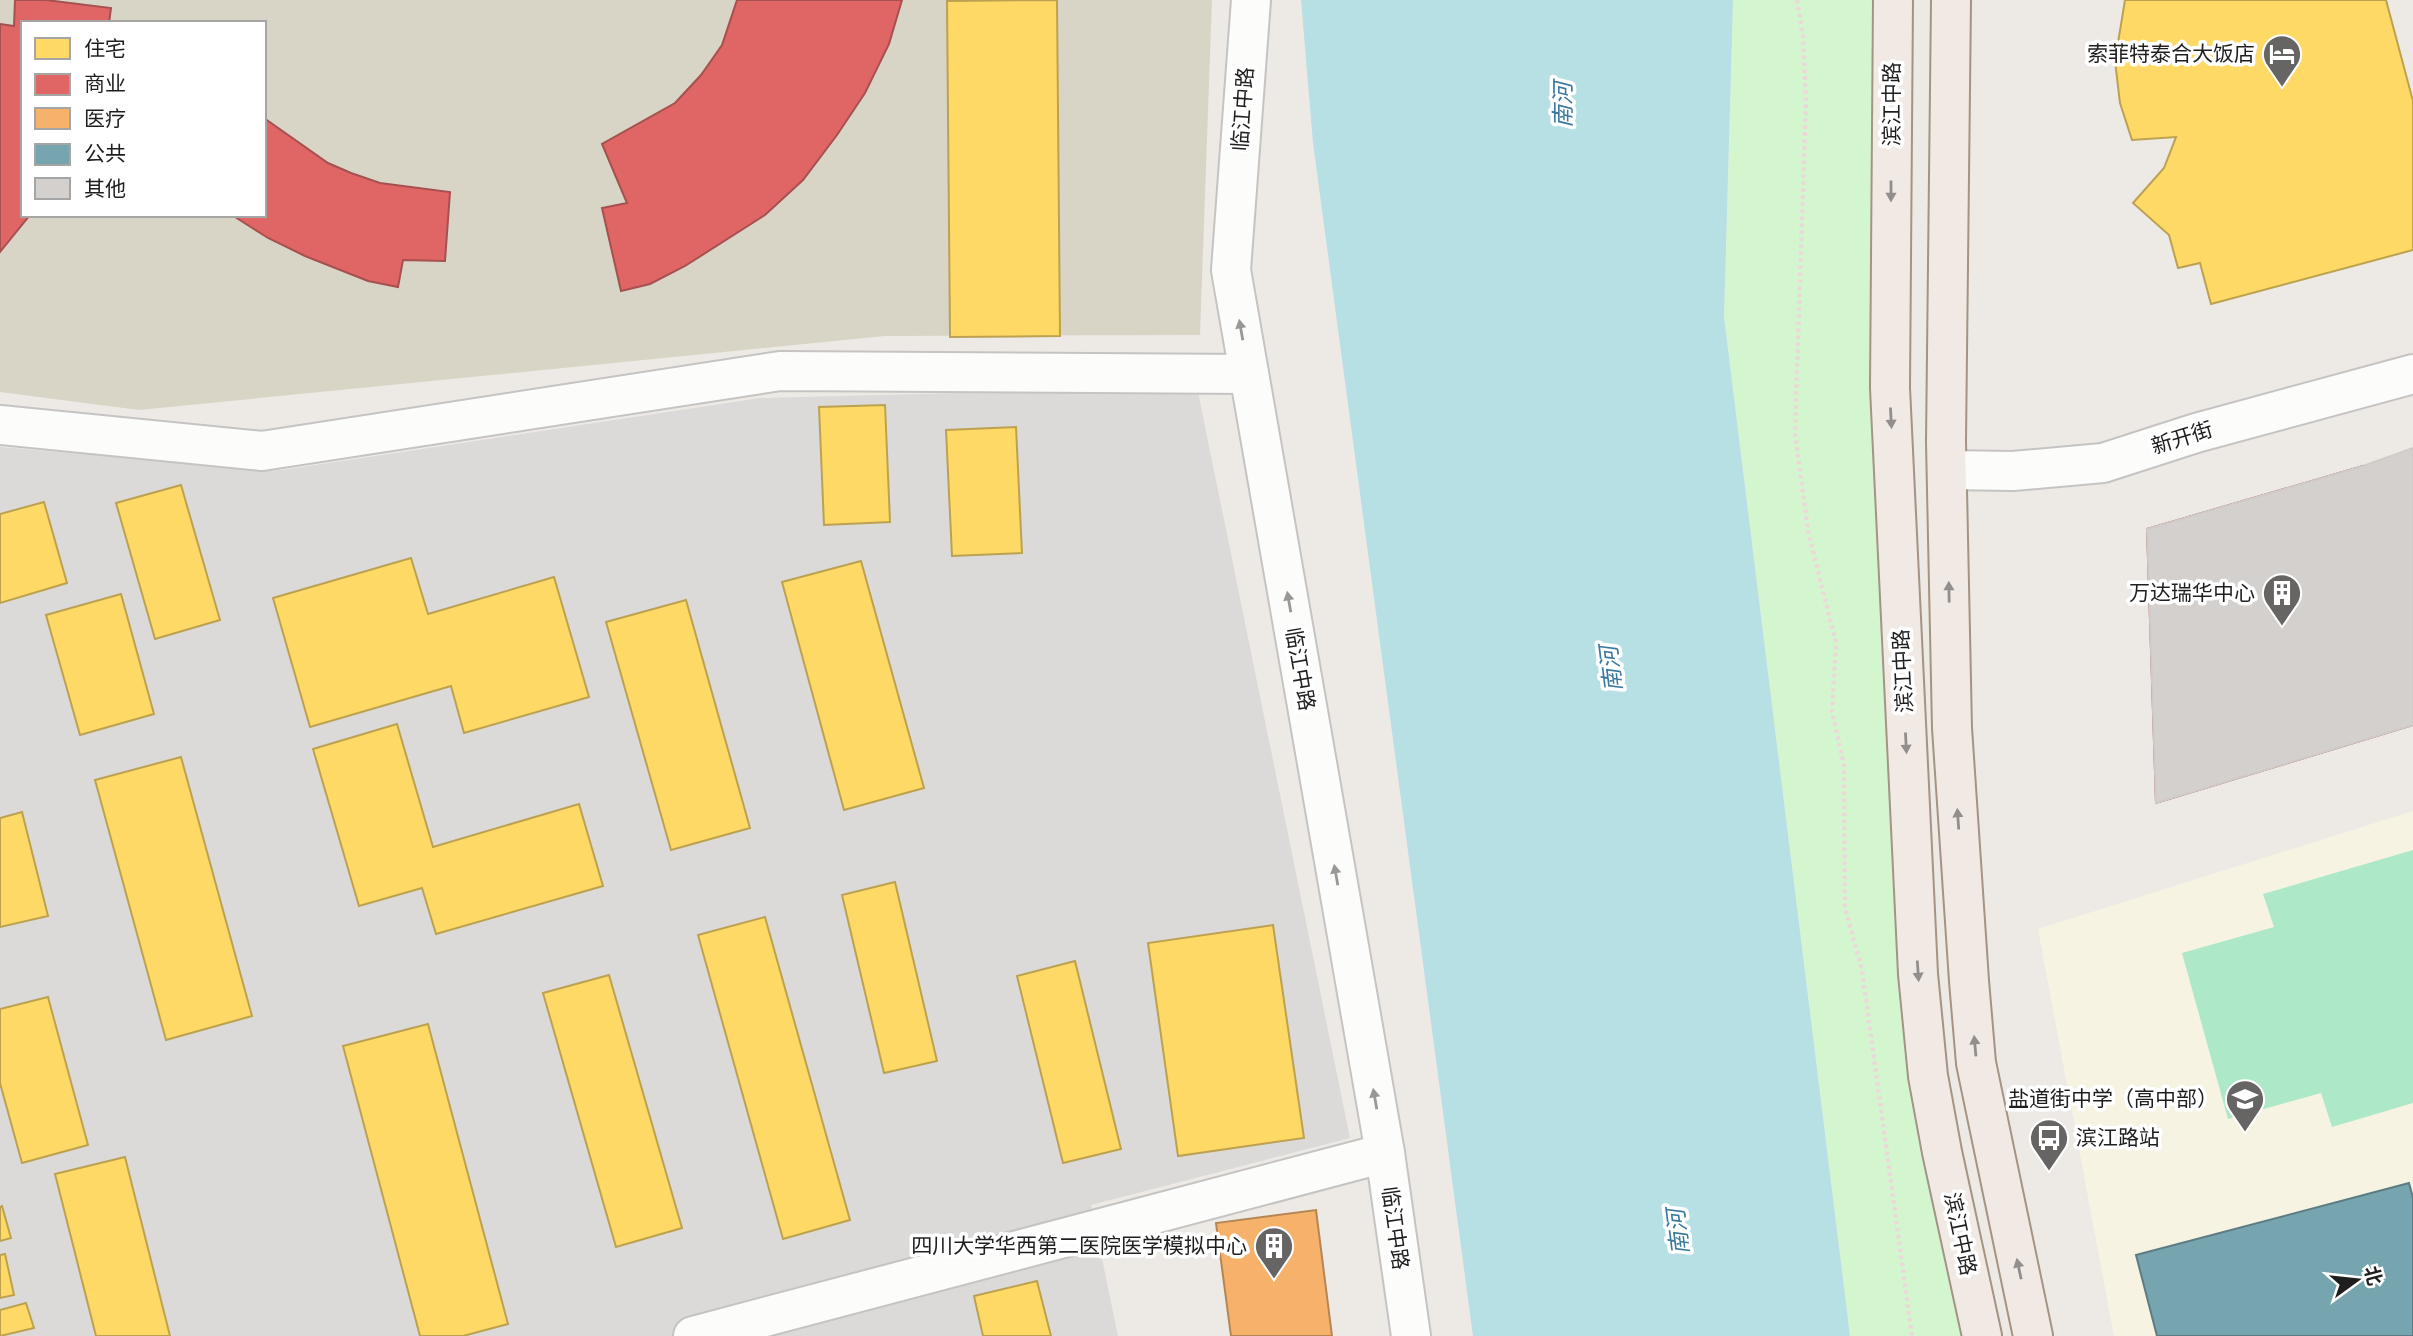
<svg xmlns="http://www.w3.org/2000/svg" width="2413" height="1336" font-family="'DejaVu Sans','Noto Sans SC',sans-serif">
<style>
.residential{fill:#dcdad8}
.education{fill:#f7f3e2}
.construction{fill:#d8d5c7;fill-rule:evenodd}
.park{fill:#d4f6cf}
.pitch{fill:#ade8c8}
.water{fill:#b6e0e3}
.homes{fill:#ffd966;stroke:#bca150;stroke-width:2}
.shops{fill:#e06666;stroke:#a65050;stroke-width:2}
.health{fill:#f6b26b;stroke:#b58654;stroke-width:2}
.public{fill:#76a5af;stroke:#5c7c84;stroke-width:2}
.building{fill:#d4d0cd;stroke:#d0cbc7;stroke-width:2}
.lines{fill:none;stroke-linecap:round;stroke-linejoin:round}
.minor-casing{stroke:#c5c4c2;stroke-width:42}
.major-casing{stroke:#a39483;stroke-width:42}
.path{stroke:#ebd9d8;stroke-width:4.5;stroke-dasharray:3.5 3.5;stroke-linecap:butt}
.minor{stroke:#fcfcfb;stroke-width:38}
.major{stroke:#f1eae4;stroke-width:38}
.oneway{fill:#928e8b}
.oneway2{fill:#989898}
.labels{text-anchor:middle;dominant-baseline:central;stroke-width:7;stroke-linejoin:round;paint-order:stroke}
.poi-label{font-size:21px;fill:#1e1e1e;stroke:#fff;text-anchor:end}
.street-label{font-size:21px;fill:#1e1e1e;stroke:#fff}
.water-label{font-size:23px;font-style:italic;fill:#3a799f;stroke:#fff}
</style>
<rect width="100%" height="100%" fill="#edeae6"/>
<path class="residential" d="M 1197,387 L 1350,1138 L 1091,1205 L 1118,1336 L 0,1336 L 0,447 L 282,470 L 760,398 Z"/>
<path class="education" d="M 2413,811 L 2413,1336 L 2114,1336 L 2038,929 Z"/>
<path class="construction" d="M 0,0 L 1212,0 L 1200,335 L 885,336 L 139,410 L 0,392 ZM 23,23 L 264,23 L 264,215 L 23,215 Z"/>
<path class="park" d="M 1733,0 L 1875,0 L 1877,478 L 1916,1120 L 1962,1336 L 1850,1336 L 1724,317 Z"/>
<path class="pitch" d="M 2413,850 L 2413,1103 L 2332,1127 L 2321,1093 L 2228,1119 L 2182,953 L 2274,927 L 2263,894 Z"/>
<path class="water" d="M 1301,0 L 1733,0 L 1724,317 L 1850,1336 L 1473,1336 L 1313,143 Z"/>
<g class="homes">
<path d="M 1057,0 L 1060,336 L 950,337 L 947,1 Z"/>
<path d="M 2125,0 L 2386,0 L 2413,101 L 2413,250 L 2211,304 L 2200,263 L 2178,268 L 2169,235 L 2133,203 L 2164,168 L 2176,137 L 2132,140 L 2120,103 L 2115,61 Z"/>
<path d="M 885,405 L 890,522 L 824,525 L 819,407 Z"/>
<path d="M 1016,427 L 1022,553 L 952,556 L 946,430 Z"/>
<path d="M 181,485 L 220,620 L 155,639 L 116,503 Z"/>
<path d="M 44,502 L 67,583 L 0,603 L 0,514 Z"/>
<path d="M 411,558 L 428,614 L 554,577 L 589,697 L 464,733 L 451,686 L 310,727 L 273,598 Z"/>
<path d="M 861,561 L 924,788 L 844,810 L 782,582 Z"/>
<path d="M 121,594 L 154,714 L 80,735 L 46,615 Z"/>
<path d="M 686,600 L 750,828 L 671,850 L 606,622 Z"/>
<path d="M 397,724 L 433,847 L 579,804 L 603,886 L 436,934 L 422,888 L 359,906 L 313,749 Z"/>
<path d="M 181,757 L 252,1016 L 166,1040 L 95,780 Z"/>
<path d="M 22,812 L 48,916 L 0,927 L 0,818 Z"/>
<path d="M 895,882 L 937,1061 L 884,1073 L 842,895 Z"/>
<path d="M 765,917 L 850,1220 L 783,1239 L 698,935 Z"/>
<path d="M 1273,925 L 1304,1138 L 1178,1156 L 1148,943 Z"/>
<path d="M 1075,961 L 1121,1149 L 1063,1163 L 1017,976 Z"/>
<path d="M 609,975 L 682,1228 L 616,1247 L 543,993 Z"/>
<path d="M 48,997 L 88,1145 L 22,1163 L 0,1083 L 0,1009 Z"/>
<path d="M 428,1024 L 508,1324 L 463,1336 L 420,1336 L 343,1046 Z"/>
<path d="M 125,1157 L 170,1336 L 96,1336 L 55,1174 Z"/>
<path d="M 2,1206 L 11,1238 L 0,1241 L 0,1207 Z"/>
<path d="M 5,1254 L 14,1295 L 0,1298 L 0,1255 Z"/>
<path d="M 1037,1281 L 1051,1336 L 983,1336 L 974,1296 Z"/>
<path d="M 26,1303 L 34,1328 L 0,1336 L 0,1310 Z"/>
</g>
<g class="shops">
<path d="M 15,0 L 46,0 L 111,8 L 109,23 L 23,23 L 23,215 L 30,215 L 0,252 L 0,24 L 14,26 Z"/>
<path d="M 737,0 L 902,0 L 889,44 L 865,93 L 837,135 L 803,180 L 765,215 L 685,266 L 650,284 L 621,291 L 602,208 L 627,203 L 602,144 L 675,103 L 701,75 L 722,45 Z"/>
<path d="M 264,118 L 328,163 L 351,173 L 380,183 L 450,192 L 445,261 L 403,260 L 398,287 L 368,281 L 305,256 L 268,238 L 232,215 L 264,215 Z"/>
<path d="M 2363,466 L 2413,643 L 2413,725 L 2156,803 L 2147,529 Z"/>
</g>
<path class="health" d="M 1316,1210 L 1332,1336 L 1231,1336 L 1216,1223 Z"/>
<path class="public" d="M 2409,1183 L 2413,1198 L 2413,1336 L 2157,1336 L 2136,1255 Z"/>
<path class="building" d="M 2413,448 L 2413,725 L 2156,803 L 2147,529 L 2363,466 Z"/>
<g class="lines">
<g class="minor-casing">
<g id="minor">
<path d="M 1251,0 L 1231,270 L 1385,1153 L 1411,1336"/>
<path d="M 0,425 L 262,451 L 780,371 L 1249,374"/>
<path d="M 1947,470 L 2013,471 L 2103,463 L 2196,433 L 2413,374"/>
<path d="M 693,1336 L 1385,1153"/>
</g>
</g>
<g class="major-casing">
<g id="major">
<path d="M 1893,0 L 1890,388 L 1918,974 L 1928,1076 L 1942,1152 L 1982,1336"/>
<path d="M 1951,0 L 1946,442 L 1952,728 L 1969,981 L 1976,1063 L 2033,1336"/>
</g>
</g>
<path class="path" d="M 1797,0 L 1803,37 L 1806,100 L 1795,433 L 1808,531 L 1836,643 L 1832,711 L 1844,766 L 1845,907 L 1862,970 L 1912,1336"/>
<use href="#minor" class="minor"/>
<use href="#major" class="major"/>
</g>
<defs><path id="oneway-solid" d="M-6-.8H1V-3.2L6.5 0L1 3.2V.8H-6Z" transform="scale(1.75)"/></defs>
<g class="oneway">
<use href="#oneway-solid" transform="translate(1891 191) rotate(90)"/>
<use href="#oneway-solid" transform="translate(1891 418) rotate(87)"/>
<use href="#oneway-solid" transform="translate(1949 592) rotate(-91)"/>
<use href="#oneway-solid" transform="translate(1906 743) rotate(87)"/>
<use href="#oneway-solid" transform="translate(1958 819) rotate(-94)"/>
<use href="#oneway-solid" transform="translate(1918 971) rotate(86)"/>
<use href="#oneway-solid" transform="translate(1975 1046) rotate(-95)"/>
<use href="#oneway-solid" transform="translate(2019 1269) rotate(-102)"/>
</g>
<g class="oneway2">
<use href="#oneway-solid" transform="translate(1241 330) rotate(-100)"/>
<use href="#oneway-solid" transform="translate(1289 602) rotate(-100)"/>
<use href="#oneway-solid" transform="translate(1336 875) rotate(-100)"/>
<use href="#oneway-solid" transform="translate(1375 1099) rotate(-100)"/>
</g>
<defs>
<g id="hotel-pin" transform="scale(2.0125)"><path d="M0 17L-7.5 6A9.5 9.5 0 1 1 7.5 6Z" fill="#666564" stroke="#fff"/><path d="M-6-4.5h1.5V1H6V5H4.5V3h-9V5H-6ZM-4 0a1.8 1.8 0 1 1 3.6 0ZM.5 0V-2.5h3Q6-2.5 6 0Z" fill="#fff"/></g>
<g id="building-pin" transform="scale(2.0125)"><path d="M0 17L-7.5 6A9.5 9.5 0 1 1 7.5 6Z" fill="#666564" stroke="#fff"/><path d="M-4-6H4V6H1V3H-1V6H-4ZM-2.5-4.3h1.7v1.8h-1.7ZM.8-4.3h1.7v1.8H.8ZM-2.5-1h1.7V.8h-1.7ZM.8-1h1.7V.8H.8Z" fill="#fff"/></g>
<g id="school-pin" transform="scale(2.0125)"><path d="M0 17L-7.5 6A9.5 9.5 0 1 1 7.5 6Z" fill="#666564" stroke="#fff"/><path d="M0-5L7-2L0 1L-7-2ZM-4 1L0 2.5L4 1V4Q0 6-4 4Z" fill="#fff"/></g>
<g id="bus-pin" transform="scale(2.0125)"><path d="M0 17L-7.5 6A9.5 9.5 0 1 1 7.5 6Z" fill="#666564" stroke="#fff"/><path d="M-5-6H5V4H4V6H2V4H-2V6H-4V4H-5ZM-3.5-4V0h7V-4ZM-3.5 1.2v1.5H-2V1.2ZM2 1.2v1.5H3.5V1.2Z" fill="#fff"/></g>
</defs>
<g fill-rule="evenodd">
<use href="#hotel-pin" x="2282" y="54"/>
<use href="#building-pin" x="2282" y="593"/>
<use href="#school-pin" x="2245" y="1099"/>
<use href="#bus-pin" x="2049" y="1138"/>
<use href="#building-pin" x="1274" y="1246"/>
</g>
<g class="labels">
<g class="poi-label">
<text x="2255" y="54">索菲特泰合大饭店</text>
<text x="2255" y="593">万达瑞华中心</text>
<text x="2218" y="1099">盐道街中学（高中部）</text>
<text x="2076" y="1138" text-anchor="start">滨江路站</text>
<text x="1247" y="1246">四川大学华西第二医院医学模拟中心</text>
</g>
<g class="street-label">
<text transform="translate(1892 104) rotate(-90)">滨江中路</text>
<text transform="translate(1243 109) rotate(-86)">临江中路</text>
<text transform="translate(2182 438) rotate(-17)">新开街</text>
<text transform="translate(1300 669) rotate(80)">临江中路</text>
<text transform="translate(1903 671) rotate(-93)">滨江中路</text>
<text transform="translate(1395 1228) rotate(82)">临江中路</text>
<text transform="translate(1960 1234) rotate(78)">滨江中路</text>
</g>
<g class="water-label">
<text transform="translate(1563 105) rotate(-90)">南河</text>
<text transform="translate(1611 669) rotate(-97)">南河</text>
<text transform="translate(1678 1232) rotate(-97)">南河</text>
</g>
</g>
<rect x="21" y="21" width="245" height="196" fill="#ffffff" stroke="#a5a5a5" stroke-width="2"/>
<rect x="35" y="38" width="35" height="21" fill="#ffd966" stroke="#a5a5a5" stroke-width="2"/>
<text x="84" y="56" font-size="21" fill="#1e1e1e">住宅</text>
<rect x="35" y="74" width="35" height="21" fill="#e06666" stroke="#a5a5a5" stroke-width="2"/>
<text x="84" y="91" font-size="21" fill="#1e1e1e">商业</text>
<rect x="35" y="108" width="35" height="21" fill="#f6b26b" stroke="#a5a5a5" stroke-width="2"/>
<text x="84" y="126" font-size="21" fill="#1e1e1e">医疗</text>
<rect x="35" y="144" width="35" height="21" fill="#76a5af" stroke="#a5a5a5" stroke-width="2"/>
<text x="84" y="161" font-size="21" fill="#1e1e1e">公共</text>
<rect x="35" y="178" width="35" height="21" fill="#d4d0cd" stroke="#a5a5a5" stroke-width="2"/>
<text x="84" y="196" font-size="21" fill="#1e1e1e">其他</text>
<g transform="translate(2357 1280) rotate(75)" stroke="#ffffff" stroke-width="5" paint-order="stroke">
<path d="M0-5L12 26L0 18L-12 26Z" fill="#1e1e1e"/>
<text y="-10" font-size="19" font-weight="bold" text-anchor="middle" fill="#1e1e1e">北</text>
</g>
</svg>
